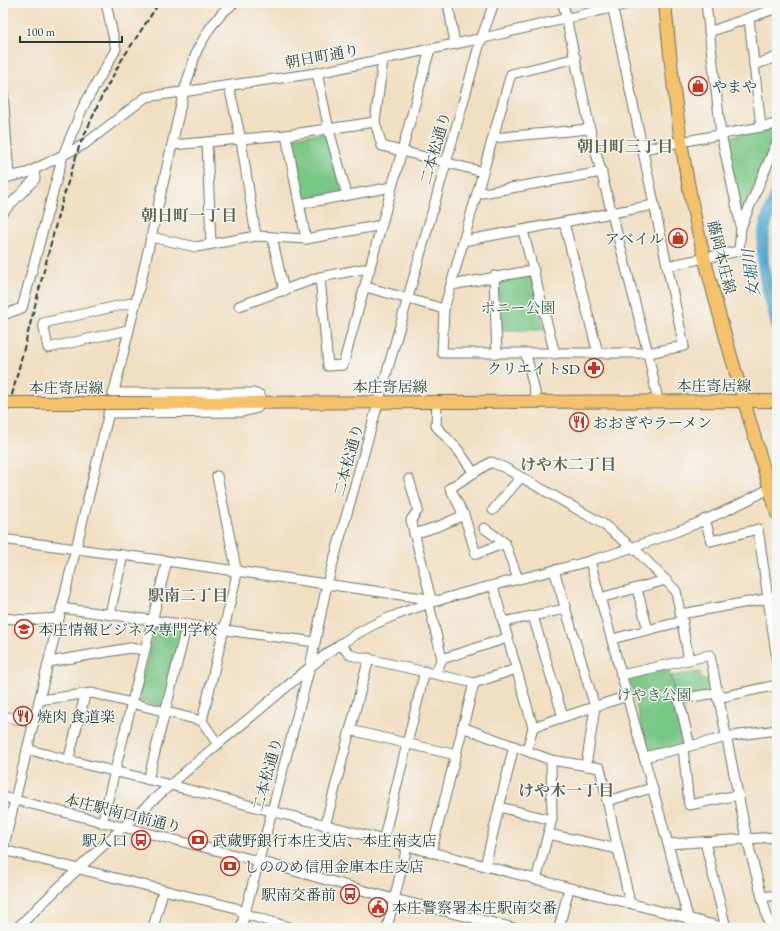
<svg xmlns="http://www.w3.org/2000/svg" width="780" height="931" font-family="'EB Garamond','Noto Serif JP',serif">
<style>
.green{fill:#79c786;stroke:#4c825d}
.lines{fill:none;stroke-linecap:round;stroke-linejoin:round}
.river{stroke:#53a9cf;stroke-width:12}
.minor-casing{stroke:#687666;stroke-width:11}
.major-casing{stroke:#687666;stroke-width:14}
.minor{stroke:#fff;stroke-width:9}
.major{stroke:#f5c16b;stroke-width:12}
.rail{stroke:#1f3d34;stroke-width:2;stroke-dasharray:6 3;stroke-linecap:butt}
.major-bridge-casing{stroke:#687666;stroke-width:14;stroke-linecap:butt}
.major-bridge{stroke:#f5c16b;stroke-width:12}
.labels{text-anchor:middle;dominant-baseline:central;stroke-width:3;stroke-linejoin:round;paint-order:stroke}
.street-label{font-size:15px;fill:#1f3d34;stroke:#f6f6f2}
.poi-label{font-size:15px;fill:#1f3d34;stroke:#f6f6f2;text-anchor:start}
.park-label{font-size:15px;fill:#366048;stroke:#f6f6f2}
.neighbourhood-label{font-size:16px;font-weight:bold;fill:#5e6551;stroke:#f6f6f2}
.water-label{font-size:16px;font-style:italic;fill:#2f5d62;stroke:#f6f6f2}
</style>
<rect width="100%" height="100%" fill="#f6f6f2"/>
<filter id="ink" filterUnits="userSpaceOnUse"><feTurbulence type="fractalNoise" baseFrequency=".025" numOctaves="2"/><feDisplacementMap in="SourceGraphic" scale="8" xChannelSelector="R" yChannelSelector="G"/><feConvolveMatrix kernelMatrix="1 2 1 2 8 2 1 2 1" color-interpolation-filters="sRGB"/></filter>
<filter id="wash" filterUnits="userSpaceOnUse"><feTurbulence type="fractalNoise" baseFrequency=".012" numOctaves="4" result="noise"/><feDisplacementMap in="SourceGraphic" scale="16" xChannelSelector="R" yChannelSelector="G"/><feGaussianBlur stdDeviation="0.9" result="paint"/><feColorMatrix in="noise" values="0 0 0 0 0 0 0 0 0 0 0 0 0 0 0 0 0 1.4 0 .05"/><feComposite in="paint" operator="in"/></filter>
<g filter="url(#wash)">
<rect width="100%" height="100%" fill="#f1dfc2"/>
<g class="green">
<path d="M 777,127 L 777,135 L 759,172 L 744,211 L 740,211 L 726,138 Z"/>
<path d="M 324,133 L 327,135 L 342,192 L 304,200 L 301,198 L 291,140 L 293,137 Z"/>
<path d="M 530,274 L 545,330 L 500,330 L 498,279 Z"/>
<path d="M 156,623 L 183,625 L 165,707 L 137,701 Z"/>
<path d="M 668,667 L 685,742 L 684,745 L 651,753 L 648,751 L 629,678 Z"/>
<path d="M 700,672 L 701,680 L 711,679 L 713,692 L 676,697 L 671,676 Z"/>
</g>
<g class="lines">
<path class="river" d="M 777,193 C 771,208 764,224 763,240 C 760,269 770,298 777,325"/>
</g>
</g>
<g filter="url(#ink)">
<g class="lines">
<g class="minor-casing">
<g id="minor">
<path d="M 448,3 L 455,44"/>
<path d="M 563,3 L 590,129 L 648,353 L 658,401"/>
<path d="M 749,18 L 761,127"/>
<path d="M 709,32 L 777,8"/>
<path d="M 576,58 L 511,74 L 444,309 L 442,353 L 648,353 L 684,346 L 613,9"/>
<path d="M 383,59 L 375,122 L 382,146 L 483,172"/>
<path d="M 754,65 L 777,57"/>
<path d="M 317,73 L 329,130 L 347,195"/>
<path d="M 229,86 L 241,140 L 256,236"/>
<path d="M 3,91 L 9,177"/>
<path d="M 286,135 L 306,239"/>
<path d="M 493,138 L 590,129"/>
<path d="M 207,142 L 211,244"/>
<path d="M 172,145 L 286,135 L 375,122"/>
<path d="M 643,149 L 777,124"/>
<path d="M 3,178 L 27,173 L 85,144 L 146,97 L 317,73 L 488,37 L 632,3"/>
<path d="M 477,194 L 602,172"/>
<path d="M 300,204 L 392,187"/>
<path d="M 3,212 L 35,179 L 34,170"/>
<path d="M 564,223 L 598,353"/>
<path d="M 741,227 L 777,142"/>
<path d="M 523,231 L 555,354"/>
<path d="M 151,237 L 196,247 L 256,236 L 306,239 L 382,225"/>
<path d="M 272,237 L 284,291"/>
<path d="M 463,241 L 654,205"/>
<path d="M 667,266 L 739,251 L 741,227 L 721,134 L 706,3"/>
<path d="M 494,276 L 497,354"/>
<path d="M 320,277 L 328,366 L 343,365 L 430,49"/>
<path d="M 452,285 L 534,270"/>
<path d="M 366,287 L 444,309"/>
<path d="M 239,306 L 320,277 L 363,269 L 370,270"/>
<path d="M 3,315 L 22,308 L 63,155 L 83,107 L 116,49 L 106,3"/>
<path d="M 128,330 L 48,348 L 43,323 L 135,302"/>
<path d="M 526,354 L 537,401"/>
<path d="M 437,402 L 436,426 L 458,450 L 474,473"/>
<path d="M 108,413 L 242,412 L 257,408 L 262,402 L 260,395 L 253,393 L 113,393"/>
<path d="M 409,479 L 418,510 L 411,520 L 431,599"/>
<path d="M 493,510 L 521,477"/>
<path d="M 705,519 L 711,541 L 758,529 L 777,660"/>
<path d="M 484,528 L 505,543"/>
<path d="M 414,534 L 439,526 L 464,515"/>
<path d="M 9,540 L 167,561 L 436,600"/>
<path d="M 590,561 L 691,928"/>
<path d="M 554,570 L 595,707 L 586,766"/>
<path d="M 518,579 L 505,543 L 476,554 L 464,515 L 450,488 L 491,462 L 505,468 L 603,524 L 638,552 L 676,591 L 689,660"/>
<path d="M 493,586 L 533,727 L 527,751"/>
<path d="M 637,589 L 648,630"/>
<path d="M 600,598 L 666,580"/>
<path d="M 429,604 L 442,659 L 435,674"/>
<path d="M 61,608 L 315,642"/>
<path d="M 110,614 L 123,555"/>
<path d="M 681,614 L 777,597"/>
<path d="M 533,616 L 563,717"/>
<path d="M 3,618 L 25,620 L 59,618"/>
<path d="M 503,622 L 565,609"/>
<path d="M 612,639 L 683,621"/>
<path d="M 340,644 L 350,655 L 474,683 L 516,669"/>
<path d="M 442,659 L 507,638"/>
<path d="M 49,662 L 130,648 L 145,650"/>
<path d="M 621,675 L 710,655 L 747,839 L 770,928"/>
<path d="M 717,698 L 777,685"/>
<path d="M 39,700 L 92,693 L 202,721 L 217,743"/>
<path d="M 3,716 L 33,723"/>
<path d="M 202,721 L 236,578 L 235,563 L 217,476"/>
<path d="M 462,727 L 551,760 L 600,768 L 630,903"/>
<path d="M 533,727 L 627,696"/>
<path d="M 350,730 L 456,755"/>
<path d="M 690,746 L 679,699 L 716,693"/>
<path d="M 683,748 L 689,805 L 738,795"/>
<path d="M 27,749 C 78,764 130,774 182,788 C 363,835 544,882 726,928"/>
<path d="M 644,757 L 732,736 L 777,730"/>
<path d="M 68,761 L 84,699 L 82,694"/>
<path d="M 148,780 L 187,624"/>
<path d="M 3,797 L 259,861 L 394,899 L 514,928"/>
<path d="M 607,801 L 652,788"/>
<path d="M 499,807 L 552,820"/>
<path d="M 102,823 L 167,561"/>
<path d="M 325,826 L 369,658"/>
<path d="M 548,834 L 618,849"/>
<path d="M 383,841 L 425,671"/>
<path d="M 705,842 L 726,928"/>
<path d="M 668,844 L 777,837"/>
<path d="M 3,849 L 145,264 L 184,91 L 197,50 L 210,28 L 222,13 L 234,3"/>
<path d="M 3,850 L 236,908 L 245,914 L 292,928"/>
<path d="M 431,853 L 474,683"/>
<path d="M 485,866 L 514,746"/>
<path d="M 536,880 L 552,819 L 551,760"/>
<path d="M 762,897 L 777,895"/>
<path d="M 17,928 C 94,852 174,779 258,711 C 299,677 336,640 386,619 C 451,592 522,580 589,561 C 649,544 725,515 777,484"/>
<path d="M 153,928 L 163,891"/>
<path d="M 241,928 L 310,667 L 327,584 L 446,163 L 481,39 L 494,3"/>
<path d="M 387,928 L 407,847"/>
<path d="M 559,928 L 569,888"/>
</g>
</g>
<g class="major-casing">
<g id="major">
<path d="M 665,3 C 673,90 683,176 705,260 C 726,345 753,429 777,514"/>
<path d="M 153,403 L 777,401"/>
</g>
</g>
<use href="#minor" class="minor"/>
<use href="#major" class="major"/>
<path class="rail" d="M 3,430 L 60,208 L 79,147 L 102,96 L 121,61 L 159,3"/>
<g class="major-bridge-casing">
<path id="major-bridge" d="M 3,403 L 153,403"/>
</g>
<use href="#major-bridge" class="major-bridge"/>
</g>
</g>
<defs>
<g id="shop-ring" transform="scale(1)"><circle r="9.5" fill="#f6f6f2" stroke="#c8321e" stroke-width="1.5"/><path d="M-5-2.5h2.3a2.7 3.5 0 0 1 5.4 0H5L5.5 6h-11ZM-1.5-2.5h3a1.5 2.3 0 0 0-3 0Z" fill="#c8321e"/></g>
<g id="pharmacy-ring" transform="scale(1)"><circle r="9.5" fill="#f6f6f2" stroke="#c8321e" stroke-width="1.5"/><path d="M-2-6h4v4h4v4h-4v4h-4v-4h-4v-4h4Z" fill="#c8321e"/></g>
<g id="restaurant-ring" transform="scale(1)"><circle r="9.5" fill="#f6f6f2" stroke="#c8321e" stroke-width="1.5"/><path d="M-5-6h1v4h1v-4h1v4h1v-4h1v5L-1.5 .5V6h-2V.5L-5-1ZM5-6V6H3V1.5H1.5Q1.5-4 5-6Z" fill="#c8321e"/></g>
<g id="university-ring" transform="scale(1)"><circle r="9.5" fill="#f6f6f2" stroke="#c8321e" stroke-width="1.5"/><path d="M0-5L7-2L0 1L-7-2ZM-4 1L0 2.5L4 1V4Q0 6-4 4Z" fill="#c8321e"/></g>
<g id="bus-ring" transform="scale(1)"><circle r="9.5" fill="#f6f6f2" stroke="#c8321e" stroke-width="1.5"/><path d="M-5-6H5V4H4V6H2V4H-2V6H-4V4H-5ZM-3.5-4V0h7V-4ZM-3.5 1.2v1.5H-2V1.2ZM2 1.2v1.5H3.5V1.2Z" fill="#c8321e"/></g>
<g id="bank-ring" transform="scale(1)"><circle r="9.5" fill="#f6f6f2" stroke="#c8321e" stroke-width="1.5"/><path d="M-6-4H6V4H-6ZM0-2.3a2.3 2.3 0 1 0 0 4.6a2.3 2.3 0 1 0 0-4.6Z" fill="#c8321e"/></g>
<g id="civic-ring" transform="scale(1)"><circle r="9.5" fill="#f6f6f2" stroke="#c8321e" stroke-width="1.5"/><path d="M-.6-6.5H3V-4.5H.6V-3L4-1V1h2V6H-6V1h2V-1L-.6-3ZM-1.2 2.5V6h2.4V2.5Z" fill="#c8321e"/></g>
</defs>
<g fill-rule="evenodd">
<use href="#shop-ring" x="698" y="86"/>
<use href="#shop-ring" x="678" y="238"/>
<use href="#pharmacy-ring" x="594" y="368"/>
<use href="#restaurant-ring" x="579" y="422"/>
<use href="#university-ring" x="24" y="629"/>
<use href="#restaurant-ring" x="23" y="716"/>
<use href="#bus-ring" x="141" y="840"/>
<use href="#bank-ring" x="198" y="840"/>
<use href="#bank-ring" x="230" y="866"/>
<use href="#bus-ring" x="350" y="894"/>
<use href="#civic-ring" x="378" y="907"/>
</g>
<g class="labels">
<g class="street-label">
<text transform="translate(322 56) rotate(-10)">朝日町通り</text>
<text transform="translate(435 148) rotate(-74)">二本松通り</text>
<text transform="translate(722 257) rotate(76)">藤岡本庄線</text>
<text x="714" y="385">本庄寄居線</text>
<text x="390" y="386">本庄寄居線</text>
<text x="66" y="387">本庄寄居線</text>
<text transform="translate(348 460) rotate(-75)">二本松通り</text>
<text transform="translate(267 774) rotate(-75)">二本松通り</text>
<text transform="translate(123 813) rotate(14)">本庄駅南口前通り</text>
</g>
<g class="poi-label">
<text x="712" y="86">やまや</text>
<text x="664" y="238" text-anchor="end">アベイル</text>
<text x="580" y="368" text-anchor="end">クリエイトSD</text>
<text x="593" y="422">おおぎやラーメン</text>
<text x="38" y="629">本庄情報ビジネス専門学校</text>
<text x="37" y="716">焼肉 食道楽</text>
<text x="127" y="840" text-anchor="end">駅入口</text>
<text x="212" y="840">武蔵野銀行本庄支店、本庄南支店</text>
<text x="244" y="866">しののめ信用金庫本庄支店</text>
<text x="336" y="894" text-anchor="end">駅南交番前</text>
<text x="392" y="907">本庄警察署本庄駅南交番</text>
</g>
<g class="park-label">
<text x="518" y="307">ポニー公園</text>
<text x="654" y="694">けやき公園</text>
</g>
<g class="neighbourhood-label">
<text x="625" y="146">朝日町三丁目</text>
<text x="189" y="215">朝日町一丁目</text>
<text x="568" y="464">けや木二丁目</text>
<text x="188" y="595">駅南二丁目</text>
<text x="566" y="790">けや木一丁目</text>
</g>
<g class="water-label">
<text transform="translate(751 273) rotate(-97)">女堀川</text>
</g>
</g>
<rect width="780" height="931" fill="none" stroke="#f6f6f2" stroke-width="16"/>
<path d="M20 36v6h102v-6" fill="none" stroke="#1f3d34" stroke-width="2"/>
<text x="26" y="36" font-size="12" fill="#1f3d34" stroke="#f6f6f2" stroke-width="3" paint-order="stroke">100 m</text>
</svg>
